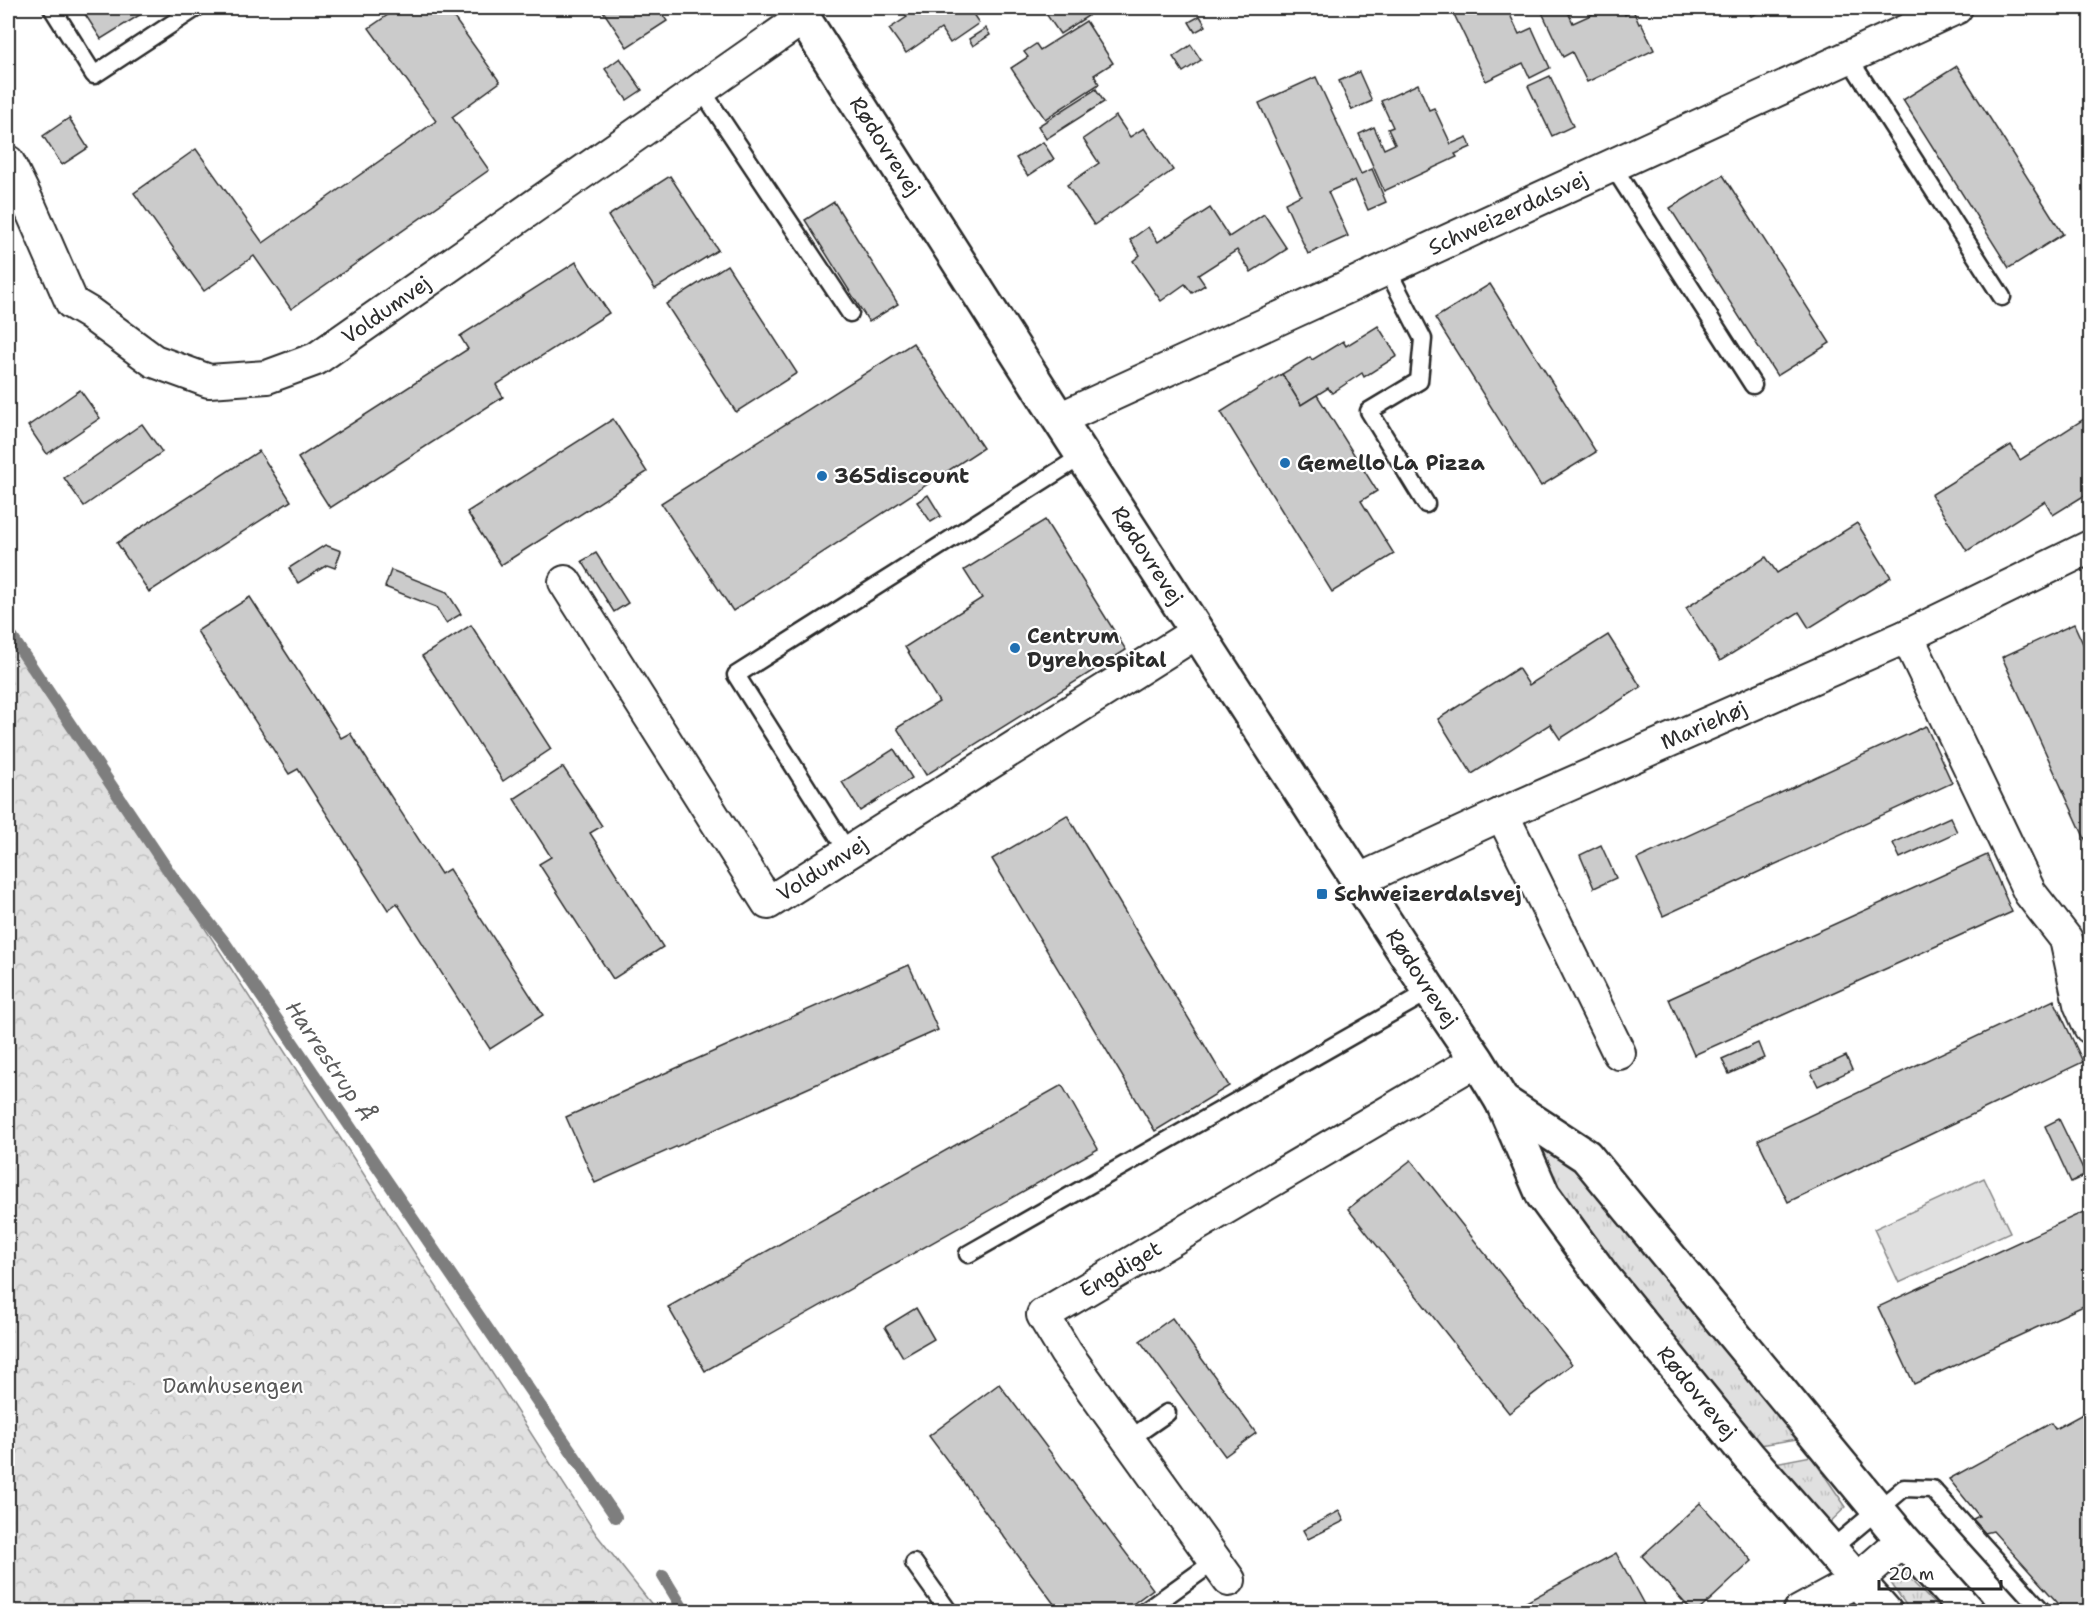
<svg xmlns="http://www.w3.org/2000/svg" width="2098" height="1619" font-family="'Shantell Sans',sans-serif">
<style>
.grass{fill:url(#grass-tufts);stroke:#868686;stroke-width:1.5}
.park{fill:url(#park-crowns);stroke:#868686;stroke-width:1.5}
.pitch{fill:#e0e0e0;stroke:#868686;stroke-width:1.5}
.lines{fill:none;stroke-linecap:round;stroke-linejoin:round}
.stream{stroke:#7e7e7e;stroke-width:12}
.building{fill:#cbcbcb;stroke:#2b2b2b;stroke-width:1.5}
.service-casing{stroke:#2b2b2b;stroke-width:21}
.minor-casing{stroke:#2b2b2b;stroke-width:36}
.tertiary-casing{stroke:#2b2b2b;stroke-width:38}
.service{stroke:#fff;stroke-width:16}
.minor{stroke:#fff;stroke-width:32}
.tertiary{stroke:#fff;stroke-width:33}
.poi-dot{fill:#1f6fb2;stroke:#fff;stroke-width:2}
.labels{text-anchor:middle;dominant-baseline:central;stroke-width:4.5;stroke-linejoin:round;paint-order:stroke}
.street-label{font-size:21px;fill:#2b2b2b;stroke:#fff}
.poi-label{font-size:21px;font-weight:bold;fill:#2b2b2b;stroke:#fff;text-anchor:start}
.park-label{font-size:21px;fill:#585858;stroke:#fff}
.water-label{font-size:22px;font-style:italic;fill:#5c5c5c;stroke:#fff}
</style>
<defs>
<pattern id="grass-tufts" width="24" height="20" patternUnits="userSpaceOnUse" patternTransform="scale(1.5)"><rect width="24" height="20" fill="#e0e0e0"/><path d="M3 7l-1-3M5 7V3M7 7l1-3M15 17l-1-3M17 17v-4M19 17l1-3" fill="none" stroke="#c0c0c0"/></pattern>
<pattern id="park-crowns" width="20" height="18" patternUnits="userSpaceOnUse" patternTransform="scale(1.5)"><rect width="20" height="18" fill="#e0e0e0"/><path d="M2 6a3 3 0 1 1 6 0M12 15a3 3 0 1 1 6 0" fill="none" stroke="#c0c0c0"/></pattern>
</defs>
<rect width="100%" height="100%" fill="#fff"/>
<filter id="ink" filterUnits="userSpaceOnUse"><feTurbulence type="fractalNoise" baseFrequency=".0167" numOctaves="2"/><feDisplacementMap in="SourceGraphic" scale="12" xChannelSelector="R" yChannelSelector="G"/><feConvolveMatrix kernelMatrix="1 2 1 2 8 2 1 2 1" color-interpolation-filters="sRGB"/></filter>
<g filter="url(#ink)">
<g class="grass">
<path d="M 1540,1137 L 1548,1139 L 1589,1182 L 1797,1439 L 1754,1446 L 1568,1211 L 1533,1151 Z"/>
<path d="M 1811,1456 L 1846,1507 L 1825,1527 L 1770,1464 Z"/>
<path d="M 1903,1572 L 1941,1611 L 1910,1611 L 1891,1583 Z"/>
</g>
<path class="park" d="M 8,623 L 596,1534 L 657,1611 L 8,1611 Z"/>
<path class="pitch" d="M 1984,1178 L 2010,1232 L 1899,1283 L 1874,1229 Z"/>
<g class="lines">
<g class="stream">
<path d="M 8,631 L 172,876 L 223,940 L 616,1517"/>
<path d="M 663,1576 L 685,1612"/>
</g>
</g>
<g class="building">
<path d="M 81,8 L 151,8 L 101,39 Z"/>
<path d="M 398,8 L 447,8 L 500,82 L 452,117 L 489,170 L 291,309 L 254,256 L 204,291 L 134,193 L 196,149 L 263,243 L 436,121 L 369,28 Z"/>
<path d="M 601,8 L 658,8 L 667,21 L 627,47 Z"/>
<path d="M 901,8 L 969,8 L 979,23 L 950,43 L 941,29 L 906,53 L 889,29 L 907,17 Z"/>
<path d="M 1042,8 L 1083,8 L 1088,16 L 1060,34 Z"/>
<path d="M 1451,8 L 1507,8 L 1519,34 L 1532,28 L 1550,68 L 1530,78 L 1523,63 L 1486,81 Z"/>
<path d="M 1540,8 L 1566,8 L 1573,23 L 1606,8 L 1622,8 L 1625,15 L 1633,10 L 1639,24 L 1641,23 L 1654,50 L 1587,82 L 1572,52 L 1563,57 Z"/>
<path d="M 1747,8 L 1768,8 L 1751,16 Z"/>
<path d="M 1200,16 L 1206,26 L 1195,32 L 1189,22 Z"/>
<path d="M 1086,21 L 1113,63 L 1094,75 L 1099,84 L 1045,119 L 1011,68 L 1028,57 L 1024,52 L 1036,44 L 1040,50 Z"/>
<path d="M 986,28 L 990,35 L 973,46 L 969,39 Z"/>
<path d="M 1191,45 L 1201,60 L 1183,72 L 1173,57 Z"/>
<path d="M 620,58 L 642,90 L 627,100 L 605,69 Z"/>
<path d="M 1957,66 L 2063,234 L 2009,268 L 1903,100 Z"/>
<path d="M 1359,72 L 1372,101 L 1352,110 L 1339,81 Z"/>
<path d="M 1550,76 L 1573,126 L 1552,136 L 1528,86 Z"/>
<path d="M 1316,77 L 1361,174 L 1372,169 L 1386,202 L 1368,210 L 1355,180 L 1328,192 L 1348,236 L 1308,254 L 1285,203 L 1301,195 L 1259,103 Z"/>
<path d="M 1418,84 L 1429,110 L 1434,108 L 1451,144 L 1467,137 L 1471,147 L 1455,154 L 1457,157 L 1384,191 L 1359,134 L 1374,127 L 1384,149 L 1395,144 L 1388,129 L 1393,127 L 1381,101 Z"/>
<path d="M 1096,89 L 1104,102 L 1046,139 L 1038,126 Z"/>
<path d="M 1116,116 L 1130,137 L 1144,128 L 1173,170 L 1094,225 L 1067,185 L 1099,163 L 1083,139 Z"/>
<path d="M 69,118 L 88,148 L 62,165 L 43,136 Z"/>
<path d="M 1043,142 L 1054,159 L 1028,176 L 1016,158 Z"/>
<path d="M 1723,175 L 1830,343 L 1777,376 L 1670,208 Z"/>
<path d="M 670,176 L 718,250 L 655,289 L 608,216 Z"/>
<path d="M 834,202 L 898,304 L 869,322 L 805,220 Z"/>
<path d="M 1210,208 L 1229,237 L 1264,214 L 1287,249 L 1251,272 L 1237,250 L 1198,275 L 1205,285 L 1192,293 L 1185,284 L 1161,301 L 1133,261 L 1140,255 L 1130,240 L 1148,227 L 1158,242 Z"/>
<path d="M 576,262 L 609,313 L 496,385 L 503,397 L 330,508 L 298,458 L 468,349 L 460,336 Z"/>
<path d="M 727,265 L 797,373 L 736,412 L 666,304 Z"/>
<path d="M 1490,284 L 1596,452 L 1541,486 L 1435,318 Z"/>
<path d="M 1378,326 L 1397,356 L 1364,377 L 1362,373 L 1332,393 L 1328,388 L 1301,405 L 1282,374 L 1310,357 L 1312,360 L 1343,341 L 1346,346 Z"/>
<path d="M 913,343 L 983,448 L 733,611 L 661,503 Z"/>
<path d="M 1282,374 L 1301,405 L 1317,395 L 1377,491 L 1361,501 L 1394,554 L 1332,592 L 1221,412 Z"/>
<path d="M 80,390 L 100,418 L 47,454 L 28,426 Z"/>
<path d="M 2090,415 L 2090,492 L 2053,515 L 2045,501 L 1967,551 L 1931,495 L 2011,445 L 2020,460 Z"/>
<path d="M 613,419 L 647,472 L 501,565 L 467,512 Z"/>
<path d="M 142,424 L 162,452 L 84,506 L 64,478 Z"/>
<path d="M 259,451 L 291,501 L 149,592 L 117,543 Z"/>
<path d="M 928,495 L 941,516 L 931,522 L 917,502 Z"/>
<path d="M 1045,520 L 1126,650 L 926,775 L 897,728 L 939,702 L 905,647 L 982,598 L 964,570 Z"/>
<path d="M 1857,523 L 1891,577 L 1809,628 L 1799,612 L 1720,661 L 1686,608 L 1766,557 L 1777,573 Z"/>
<path d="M 325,545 L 341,551 L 335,568 L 327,565 L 298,583 L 289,568 Z"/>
<path d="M 596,553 L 628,603 L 614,612 L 582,561 Z"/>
<path d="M 391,570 L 447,592 L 461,614 L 446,623 L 436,607 L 385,587 Z"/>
<path d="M 250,597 L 341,738 L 350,733 L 441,874 L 449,869 L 543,1015 L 490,1049 L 397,903 L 388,910 L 298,769 L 289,774 L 197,631 Z"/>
<path d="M 2074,624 L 2090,659 L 2090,850 L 2002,657 Z"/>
<path d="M 471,625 L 551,749 L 503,781 L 422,656 Z"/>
<path d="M 1608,635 L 1641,687 L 1560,739 L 1550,724 L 1472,774 L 1438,719 L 1518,668 L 1529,685 Z"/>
<path d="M 1926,726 L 1952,783 L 1663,916 L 1637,859 Z"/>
<path d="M 894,749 L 912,778 L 860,811 L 842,782 Z"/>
<path d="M 563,767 L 602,826 L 590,833 L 663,947 L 613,979 L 539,864 L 551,857 L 514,799 Z"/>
<path d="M 1067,815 L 1229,1086 L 1155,1131 L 992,859 Z"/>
<path d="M 1950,817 L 1957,832 L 1900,858 L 1893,843 Z"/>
<path d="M 1601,845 L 1616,878 L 1594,888 L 1580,855 Z"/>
<path d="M 1987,855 L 2012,912 L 1694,1055 L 1669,999 Z"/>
<path d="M 909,965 L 938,1030 L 595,1183 L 566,1117 Z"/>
<path d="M 2054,1000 L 2083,1062 L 1788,1202 L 1758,1140 Z"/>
<path d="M 1758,1043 L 1764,1058 L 1729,1074 L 1722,1059 Z"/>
<path d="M 1846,1056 L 1852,1070 L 1818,1086 L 1811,1072 Z"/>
<path d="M 1062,1085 L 1098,1149 L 705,1371 L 668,1307 Z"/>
<path d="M 2059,1119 L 2086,1175 L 2071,1182 L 2045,1126 Z"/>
<path d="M 1411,1160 L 1572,1364 L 1509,1413 L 1348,1209 Z"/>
<path d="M 2090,1209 L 2090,1303 L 1914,1384 L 1878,1307 Z"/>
<path d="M 916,1308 L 934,1339 L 903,1357 L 885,1327 Z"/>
<path d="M 1172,1318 L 1256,1433 L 1225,1456 L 1140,1341 Z"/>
<path d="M 999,1384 L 1153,1589 L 1122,1612 L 1060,1612 L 929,1436 Z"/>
<path d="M 2090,1410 L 2090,1612 L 2066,1612 L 1993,1531 L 1985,1533 L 1973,1519 L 1979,1516 L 1949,1479 L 2051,1423 L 2055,1429 Z"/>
<path d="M 1700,1503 L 1752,1561 L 1697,1612 L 1693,1612 L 1642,1556 Z"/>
<path d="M 1339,1511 L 1344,1521 L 1308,1539 L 1303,1530 Z"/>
<path d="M 1616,1553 L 1648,1612 L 1508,1612 Z"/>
</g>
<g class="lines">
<g class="service-casing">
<g id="service">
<path d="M 52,8 L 94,75 L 196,8"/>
<path d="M 1848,57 L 2002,297"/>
<path d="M 701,89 L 850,313"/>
<path d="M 1612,165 L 1753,385"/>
<path d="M 1387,269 L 1423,339 L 1419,381 L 1369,411 L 1426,504"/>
<path d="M 848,852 L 736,675 L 1082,456"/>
<path d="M 968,1254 L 1430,991"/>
<path d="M 1128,1440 L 1167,1413"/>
<path d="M 1830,1550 L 1904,1488 L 1932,1489 L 2043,1612"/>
<path d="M 914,1563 L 949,1612"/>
<path d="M 1144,1612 L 1215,1561"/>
</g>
</g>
<g class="minor-casing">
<g id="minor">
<path id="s1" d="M 8,162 L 30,207 L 72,303 L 89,313 L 154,361 L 209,381 L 267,377 L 316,359 L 804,17"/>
<path id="s2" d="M 1059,419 L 1956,8"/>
<path id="s3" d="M 565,582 L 768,903 L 1197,632"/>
<path d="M 1907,636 L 2030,893 L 2066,939 L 2080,1004 L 2090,1027"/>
<path d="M 1502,814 L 1619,1053"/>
<path id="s4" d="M 1359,880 L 1502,814 L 1907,636 L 2090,547"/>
<path id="s5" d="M 1229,1580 L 1066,1353 L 1043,1315 L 1477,1060"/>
<path d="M 1799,1612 L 1856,1581 L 1903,1540"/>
</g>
</g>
<g class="tertiary-casing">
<g id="tertiary">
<path id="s6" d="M 797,8 L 1059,419 L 1430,991 L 1477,1060 L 1502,1101 L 1543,1195 L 1603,1277 L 1749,1457 L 1885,1612"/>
<path d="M 1502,1101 L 1586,1156 L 1903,1540 L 1968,1612"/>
</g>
</g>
<use href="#service" class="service"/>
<use href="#minor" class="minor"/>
<use href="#tertiary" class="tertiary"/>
</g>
</g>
<g class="poi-dot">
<circle cx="1285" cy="463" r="6"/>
<circle cx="822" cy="476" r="6"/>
<circle cx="1015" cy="648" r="6"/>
<rect x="1316" y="888" width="12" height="12" rx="3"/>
</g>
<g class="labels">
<g class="street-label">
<text stroke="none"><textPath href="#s6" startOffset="164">Rødovrevej</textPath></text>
<text stroke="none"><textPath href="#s2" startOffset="494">Schweizerdalsvej</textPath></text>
<text stroke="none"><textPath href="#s1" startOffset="510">Voldumvej</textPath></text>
<text stroke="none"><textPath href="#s6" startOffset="650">Rødovrevej</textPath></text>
<text stroke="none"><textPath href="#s4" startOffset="378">Mariehøj</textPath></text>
<text stroke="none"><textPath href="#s3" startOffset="444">Voldumvej</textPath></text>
<text stroke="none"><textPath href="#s6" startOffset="1154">Rødovrevej</textPath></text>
<text stroke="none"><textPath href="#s5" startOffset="414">Engdiget</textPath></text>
<text stroke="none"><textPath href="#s6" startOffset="1654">Rødovrevej</textPath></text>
</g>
<g class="poi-label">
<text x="1297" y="463">Gemello La Pizza</text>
<text x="834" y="476">365discount</text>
<text x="1027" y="636">Centrum<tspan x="1027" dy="24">Dyrehospital</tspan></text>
<text x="1334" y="894">Schweizerdalsvej</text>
</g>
<g class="park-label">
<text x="233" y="1386">Damhusengen</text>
</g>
<g class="water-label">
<text transform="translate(330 1061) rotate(56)">Harrestrup Å</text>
</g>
</g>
<rect width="2098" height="1619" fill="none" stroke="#fff" stroke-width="30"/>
<rect x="15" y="15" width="2068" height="1589" fill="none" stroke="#2b2b2b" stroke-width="2" filter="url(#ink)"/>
<path d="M1879 1580v9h122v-9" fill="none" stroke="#2b2b2b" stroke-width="3"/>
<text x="1888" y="1580" font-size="18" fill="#2b2b2b" stroke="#ffffff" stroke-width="4.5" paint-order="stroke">20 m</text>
</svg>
